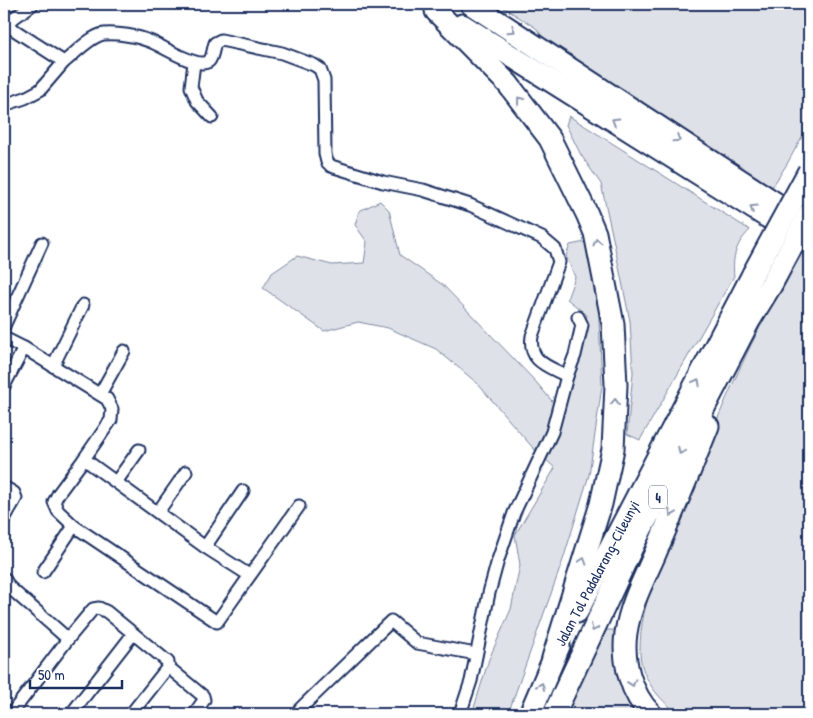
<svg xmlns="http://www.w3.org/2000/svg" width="813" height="718" font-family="'Patrick Hand',sans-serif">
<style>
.green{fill:#dee1e7;stroke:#7c88a2}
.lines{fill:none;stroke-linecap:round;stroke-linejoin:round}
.street-casing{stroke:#1b2f5e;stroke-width:15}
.highway-casing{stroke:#1b2f5e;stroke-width:25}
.street{stroke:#fff;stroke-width:11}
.highway{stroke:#fff;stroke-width:21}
.highway-bridge-casing{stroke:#1b2f5e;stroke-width:25;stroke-linecap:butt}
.highway-bridge{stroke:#fff;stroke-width:21}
.oneway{stroke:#8d97ae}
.labels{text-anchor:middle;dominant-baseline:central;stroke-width:5;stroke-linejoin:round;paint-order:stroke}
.shield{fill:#fff;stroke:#5f6d8e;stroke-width:1}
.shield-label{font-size:14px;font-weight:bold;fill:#1b2f5e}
.street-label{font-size:15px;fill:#1b2f5e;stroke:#fff}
</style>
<rect width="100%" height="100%" fill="#fff"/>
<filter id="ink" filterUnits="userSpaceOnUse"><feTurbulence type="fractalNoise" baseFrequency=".02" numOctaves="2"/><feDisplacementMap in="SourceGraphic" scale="10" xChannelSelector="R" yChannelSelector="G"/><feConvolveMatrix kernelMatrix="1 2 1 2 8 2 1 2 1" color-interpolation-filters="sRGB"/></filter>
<g filter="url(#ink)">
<g class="green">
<path d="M 498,4 L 809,4 L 809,124 L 787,164 L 771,189 L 551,48 L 536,28 Z"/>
<path d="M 569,116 L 750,230 C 736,244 732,256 734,276 L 640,440 L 627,434 L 633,373 L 630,321 L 614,243 L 601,184 L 581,155 L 566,125 Z"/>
<path d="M 380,201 L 389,210 L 400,255 L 443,285 L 536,382 L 562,413 L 587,315 L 567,299 L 575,277 L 566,256 L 570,245 L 585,242 L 598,297 L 602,386 L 589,475 L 563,560 L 508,714 L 472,714 L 489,659 L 511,609 L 520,565 L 515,535 L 555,468 L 533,448 L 477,383 L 436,349 L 388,328 L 358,322 L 324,331 L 263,288 L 272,273 L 297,256 L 332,265 L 364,263 L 367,242 L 355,225 L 359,211 Z"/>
<path d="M 802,254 L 809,258 L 809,714 L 679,714 C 658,699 639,676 640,649 C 640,604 661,563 676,522 C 702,455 729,387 762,323 C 774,300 788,277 802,254 Z"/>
<path d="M 601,630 L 616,630 L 642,714 L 565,714 Z"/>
</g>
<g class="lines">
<g class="street-casing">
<g id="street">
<path d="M 4,25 L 33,4"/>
<path d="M 64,62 C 73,55 92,35 104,34 C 118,33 137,36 149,41 C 162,45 197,70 209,61 C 213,57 213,48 215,43 L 221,40 L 282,53 L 314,65 L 320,69 L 324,80 L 325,154 L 327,162 L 331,166 L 383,182 L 423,190 L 470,205 L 542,238 L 555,249 L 559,262 L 532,336 C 528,362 548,366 567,376"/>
<path d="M 194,63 L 191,87 L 197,101 L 212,117"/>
<path d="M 4,105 L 25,98 L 40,90 L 64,62 L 5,24"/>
<path d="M 4,326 L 42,243"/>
<path d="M 4,338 L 24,348"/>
<path d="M 53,366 L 83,305"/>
<path d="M 4,386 L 24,348 L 107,399 L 112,409 L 111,420 L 84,459 L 205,547 L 249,575"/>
<path d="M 100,394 L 124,351"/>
<path d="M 84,459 L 58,494 L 54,502 L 58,511 L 74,526 L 217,622 L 299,506"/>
<path d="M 116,482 L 139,450"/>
<path d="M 4,487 L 14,493 L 16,498 L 4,519"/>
<path d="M 158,512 L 186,472"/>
<path d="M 205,547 L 243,491"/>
<path d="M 43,572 L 74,526"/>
<path d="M 4,578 L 9,587 L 68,639 L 11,714"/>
<path d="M 68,639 L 93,609 L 99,608 L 107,612 L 168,662 L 168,667 L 203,696 L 204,700 L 194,714"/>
<path d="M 71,714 L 133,634"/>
<path d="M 131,714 L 168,667"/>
<path d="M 299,714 L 300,709 L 304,705 L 391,621 L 417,643 L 476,654"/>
<path d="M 460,714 L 471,681 L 489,593 L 498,560 L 514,513 L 552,432 L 567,376 L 575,355 L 582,325 L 578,317"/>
</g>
</g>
<g class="highway-casing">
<g id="highway">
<path d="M 471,4 L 801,220"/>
<path d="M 436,11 L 508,84 L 550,139 L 587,214 L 595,233 L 613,324 L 616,385 L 613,449 L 601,504 L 553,658"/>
<path d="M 462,25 L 809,243"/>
<path d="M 577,612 L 753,274"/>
<path d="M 530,714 L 559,646"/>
<path d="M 554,714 L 634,543 L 749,321 L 771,285"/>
<path d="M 651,714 C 631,694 622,661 626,633 C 630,605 644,579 655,554 C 673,511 691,469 708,426"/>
</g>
</g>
<use href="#street" class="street"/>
<use href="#highway" class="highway"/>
<g class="highway-bridge-casing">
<g id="highway-bridge">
<path d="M 753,274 L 809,171"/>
<path d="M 771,285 L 809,214"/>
</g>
</g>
<use href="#highway-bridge" class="highway-bridge"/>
</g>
<defs><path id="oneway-chevron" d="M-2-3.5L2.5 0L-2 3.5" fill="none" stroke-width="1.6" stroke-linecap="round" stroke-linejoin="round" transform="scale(1.25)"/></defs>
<g class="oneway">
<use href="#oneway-chevron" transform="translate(512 30) rotate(33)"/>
<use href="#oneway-chevron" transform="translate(520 100) rotate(-128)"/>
<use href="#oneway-chevron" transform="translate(615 121) rotate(-148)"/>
<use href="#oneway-chevron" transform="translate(677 139) rotate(33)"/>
<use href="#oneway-chevron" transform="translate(753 208) rotate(-148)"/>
<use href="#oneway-chevron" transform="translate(597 242) rotate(-104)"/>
<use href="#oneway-chevron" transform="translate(697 382) rotate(-62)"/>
<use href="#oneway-chevron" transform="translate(615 402) rotate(-88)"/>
<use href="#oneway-chevron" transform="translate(681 451) rotate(117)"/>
<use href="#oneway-chevron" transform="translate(672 513) rotate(113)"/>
<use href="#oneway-chevron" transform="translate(583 561) rotate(-72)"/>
<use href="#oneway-chevron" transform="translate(594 628) rotate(115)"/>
<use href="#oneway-chevron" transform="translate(632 683) rotate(71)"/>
<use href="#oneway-chevron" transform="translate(541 686) rotate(-68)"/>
</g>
</g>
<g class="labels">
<rect class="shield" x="649" y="485.5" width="18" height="23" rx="4"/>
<g class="shield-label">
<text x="658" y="497">4</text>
</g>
<g class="street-label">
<text transform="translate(597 573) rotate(-62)">Jalan Tol Padalarang–Cileunyi</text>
</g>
</g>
<rect width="813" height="718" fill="none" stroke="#fff" stroke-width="20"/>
<rect x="10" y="10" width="793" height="698" fill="none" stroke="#1b2f5e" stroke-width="2" filter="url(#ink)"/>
<path d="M30 680v8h92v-8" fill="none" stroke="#1b2f5e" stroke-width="2.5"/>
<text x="38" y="680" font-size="15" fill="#1b2f5e" stroke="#ffffff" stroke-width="4" paint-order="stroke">50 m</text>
</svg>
